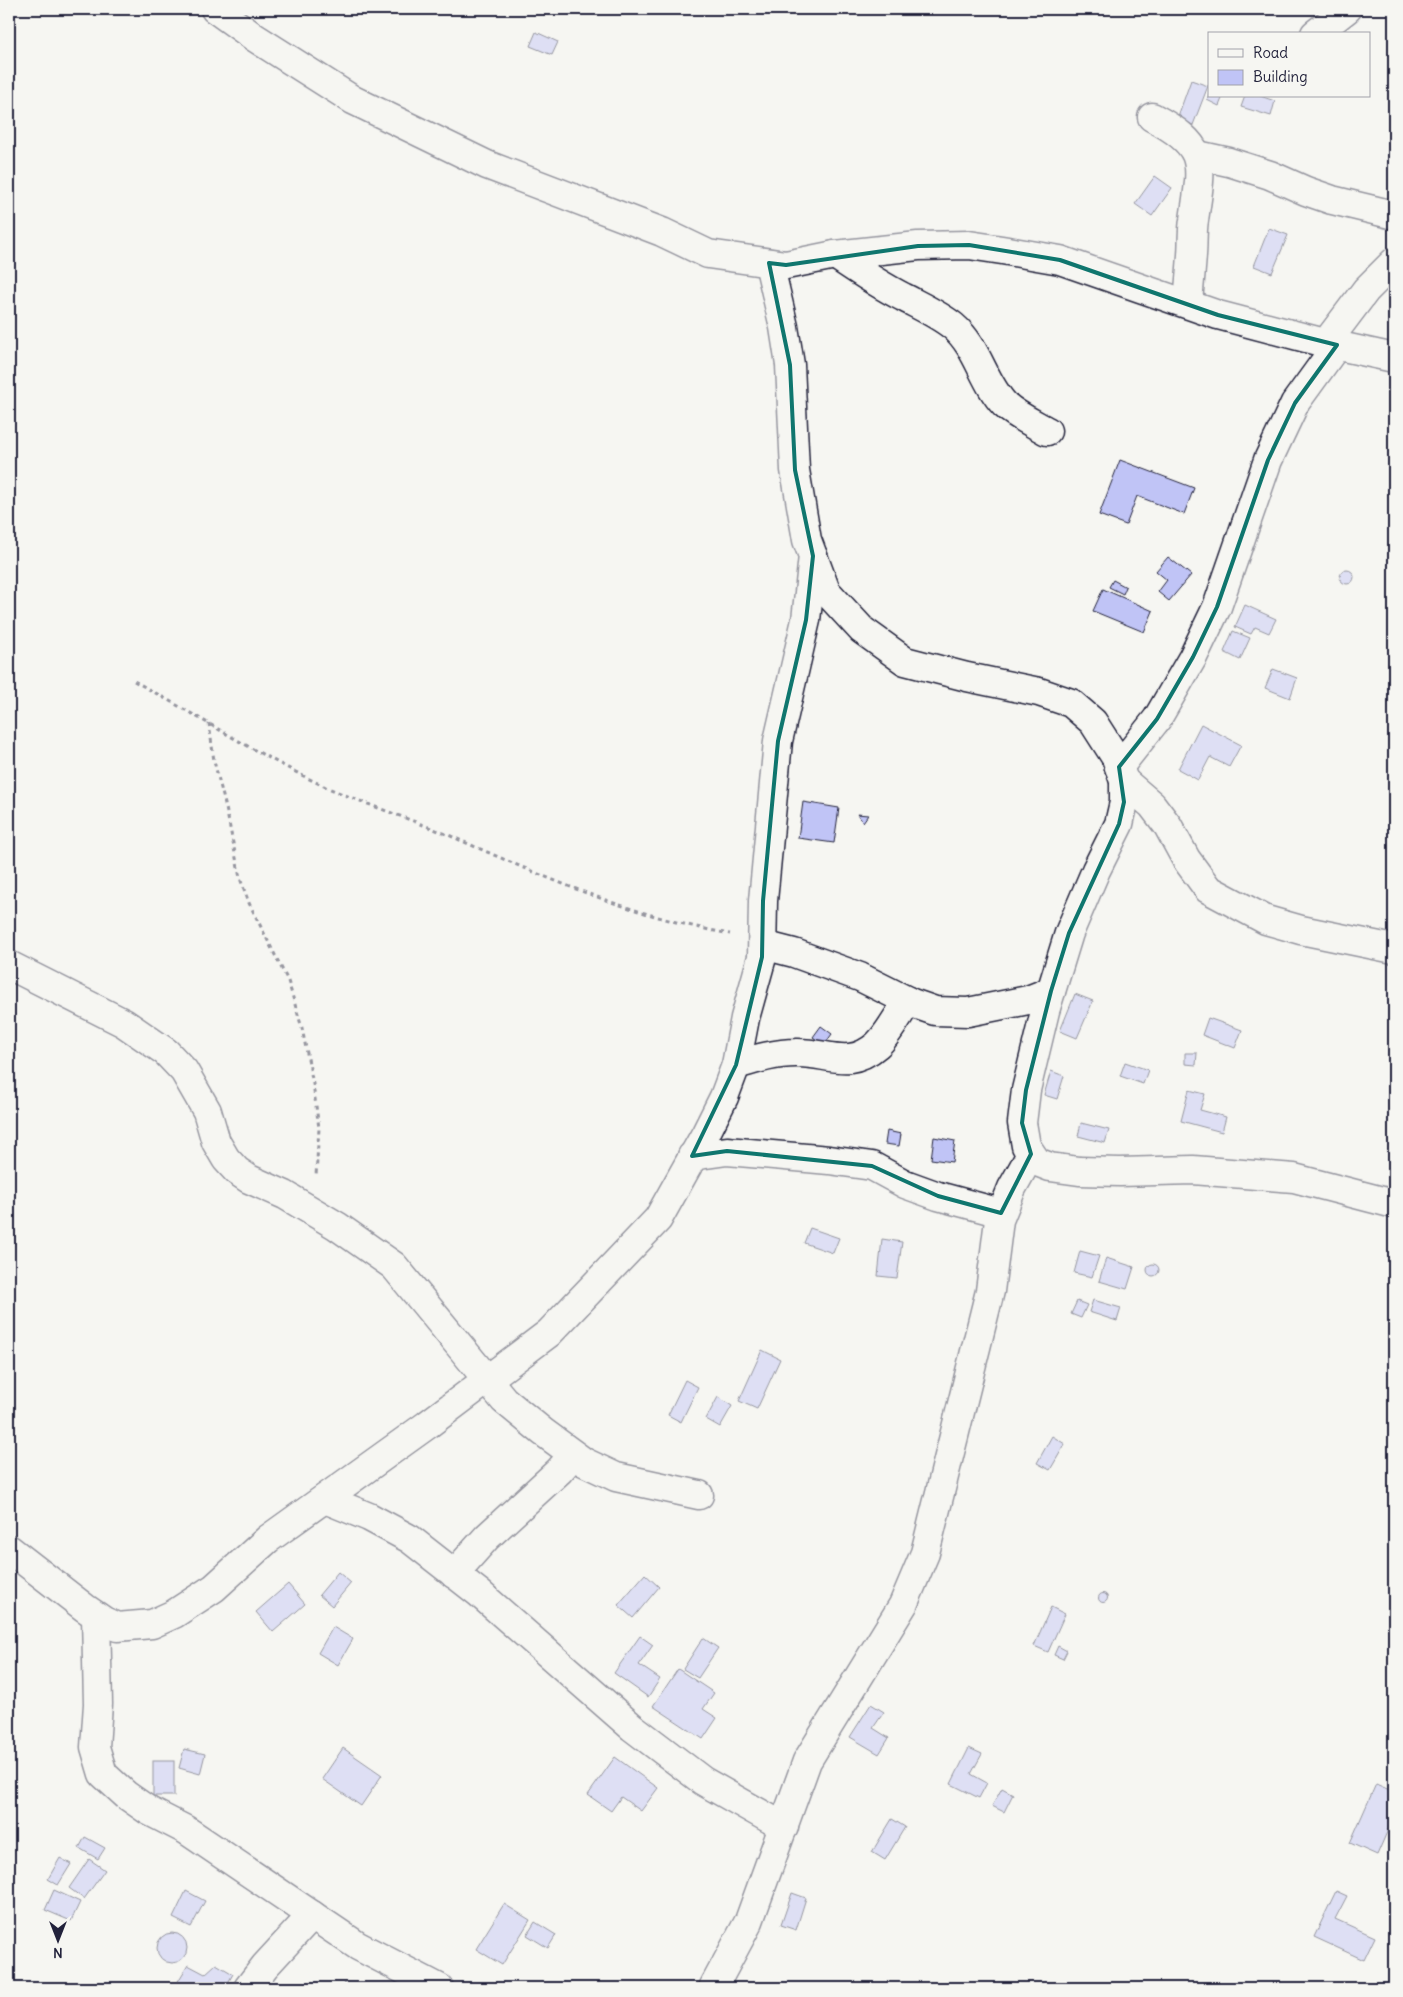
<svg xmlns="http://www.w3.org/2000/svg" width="1403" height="1997" font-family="Delius,sans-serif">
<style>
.building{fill:#c0c4f6;stroke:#22223b}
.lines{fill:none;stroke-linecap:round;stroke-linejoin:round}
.minor-casing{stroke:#22223b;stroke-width:31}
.path{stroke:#22223b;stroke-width:3;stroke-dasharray:4 4;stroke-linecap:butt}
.minor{stroke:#f6f6f2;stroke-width:28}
.marked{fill:none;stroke:#0f766e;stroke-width:4;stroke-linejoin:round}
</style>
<rect width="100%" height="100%" fill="#f6f6f2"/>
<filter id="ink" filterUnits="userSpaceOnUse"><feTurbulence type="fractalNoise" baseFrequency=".02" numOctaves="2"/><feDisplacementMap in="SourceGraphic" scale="10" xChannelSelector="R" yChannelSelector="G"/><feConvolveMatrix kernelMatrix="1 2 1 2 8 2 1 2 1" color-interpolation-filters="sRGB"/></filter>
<g filter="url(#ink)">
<g class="building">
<path d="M 536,32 L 558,42 L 552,55 L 530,46 Z"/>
<path d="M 1191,80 L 1208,86 L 1193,125 L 1177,119 Z"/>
<path d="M 1209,95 L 1223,96 L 1219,106 L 1207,100 Z"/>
<path d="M 1245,96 L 1260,96 L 1275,101 L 1271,116 L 1241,107 Z"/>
<path d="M 1155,176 L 1172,188 L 1152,216 L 1135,204 Z"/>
<path d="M 1269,228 L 1288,235 L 1272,273 L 1254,266 Z"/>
<path d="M 1120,460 L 1194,488 L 1184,514 L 1137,496 L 1126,525 L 1099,515 Z"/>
<path d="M 1168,557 L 1191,575 L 1169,601 L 1158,592 L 1167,580 L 1156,571 Z"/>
<circle cx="1347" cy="577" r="7"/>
<path d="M 1113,580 L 1126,587 L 1123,594 L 1109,587 Z"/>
<path d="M 1103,589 L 1153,611 L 1144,632 L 1093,611 Z"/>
<path d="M 1245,605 L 1276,619 L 1269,633 L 1255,627 L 1251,634 L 1235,627 Z"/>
<path d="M 1233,631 L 1250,638 L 1240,660 L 1224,652 Z"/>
<path d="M 1273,669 L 1297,678 L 1290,698 L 1265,688 Z"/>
<path d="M 1201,724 L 1241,745 L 1229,767 L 1210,757 L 1198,780 L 1178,769 Z"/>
<path d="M 803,802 L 839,808 L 834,843 L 798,838 Z"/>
<path d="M 857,814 L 868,815 L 863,822 Z"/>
<path d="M 1075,994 L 1093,1001 L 1077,1038 L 1060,1031 Z"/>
<path d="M 1208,1018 L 1242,1030 L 1235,1048 L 1202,1035 Z"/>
<path d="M 821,1026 L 832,1034 L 824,1045 L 813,1037 Z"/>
<path d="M 1185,1053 L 1197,1053 L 1196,1065 L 1185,1064 Z"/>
<path d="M 1125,1062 L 1148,1070 L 1143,1084 L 1120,1076 Z"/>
<path d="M 1051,1071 L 1064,1076 L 1057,1099 L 1044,1095 Z"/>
<path d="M 1189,1090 L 1205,1094 L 1200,1110 L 1226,1117 L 1222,1132 L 1181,1121 Z"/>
<path d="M 1081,1123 L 1109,1130 L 1105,1143 L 1078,1136 Z"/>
<path d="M 887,1131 L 901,1134 L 899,1146 L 885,1144 Z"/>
<path d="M 934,1137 L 955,1141 L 952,1162 L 931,1159 Z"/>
<path d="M 810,1228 L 839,1238 L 833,1253 L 804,1243 Z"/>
<path d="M 882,1239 L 902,1242 L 897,1278 L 878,1276 Z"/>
<path d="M 1080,1251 L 1099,1256 L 1092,1277 L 1074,1273 Z"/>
<path d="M 1106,1258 L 1134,1267 L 1127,1289 L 1099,1281 Z"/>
<circle cx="1153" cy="1270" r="6"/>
<path d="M 1093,1300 L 1121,1308 L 1117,1321 L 1089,1312 Z"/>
<path d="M 1077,1301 L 1087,1305 L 1081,1318 L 1071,1314 Z"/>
<path d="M 762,1350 L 780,1359 L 757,1409 L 739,1401 Z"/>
<path d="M 685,1380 L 698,1387 L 681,1422 L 668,1415 Z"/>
<path d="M 718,1397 L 732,1406 L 720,1427 L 706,1419 Z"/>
<path d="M 1052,1436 L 1065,1444 L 1050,1470 L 1037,1463 Z"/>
<path d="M 338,1572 L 351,1583 L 332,1606 L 319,1595 Z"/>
<path d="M 645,1574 L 659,1587 L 633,1618 L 618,1605 Z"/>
<path d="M 288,1584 L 305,1604 L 273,1632 L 256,1612 Z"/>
<circle cx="1103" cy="1598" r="4.5"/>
<path d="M 1051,1607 L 1065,1614 L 1048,1652 L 1034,1646 Z"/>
<path d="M 333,1627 L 353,1639 L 338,1665 L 318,1653 Z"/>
<path d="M 640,1636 L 653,1645 L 639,1665 L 660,1679 L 648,1697 L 614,1673 Z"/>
<path d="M 703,1638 L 718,1648 L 698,1678 L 683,1669 Z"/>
<path d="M 1058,1646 L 1067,1651 L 1063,1659 L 1054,1655 Z"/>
<path d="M 678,1669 L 714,1693 L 703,1709 L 717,1718 L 703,1739 L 653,1706 Z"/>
<path d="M 871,1704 L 884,1712 L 873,1728 L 889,1738 L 879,1754 L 850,1737 Z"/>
<path d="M 343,1748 L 382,1775 L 361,1806 L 322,1779 Z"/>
<path d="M 969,1748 L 982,1754 L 971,1774 L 987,1783 L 979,1798 L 951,1784 Z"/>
<path d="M 184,1749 L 205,1754 L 200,1774 L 179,1768 Z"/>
<path d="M 615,1757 L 658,1788 L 641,1811 L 621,1797 L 611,1811 L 588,1795 Z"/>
<rect x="153" y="1761" width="21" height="35"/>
<path d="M 1376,1784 L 1394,1792 L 1394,1816 L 1377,1855 L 1350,1843 Z"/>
<path d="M 1002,1788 L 1013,1794 L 1004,1812 L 992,1806 Z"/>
<path d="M 892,1819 L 905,1827 L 885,1860 L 872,1852 Z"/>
<path d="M 85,1837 L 105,1848 L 98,1859 L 79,1848 Z"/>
<path d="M 60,1858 L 71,1864 L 58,1885 L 48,1879 Z"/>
<path d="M 89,1859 L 105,1870 L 84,1899 L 69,1888 Z"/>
<path d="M 54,1890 L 80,1902 L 71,1921 L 45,1910 Z"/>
<path d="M 186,1891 L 205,1901 L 191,1927 L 173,1918 Z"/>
<path d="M 1336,1891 L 1347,1896 L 1335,1919 L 1375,1937 L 1364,1960 L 1314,1937 Z"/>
<path d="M 792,1893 L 806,1898 L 796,1930 L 781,1925 Z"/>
<path d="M 504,1904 L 530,1920 L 502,1965 L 476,1949 Z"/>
<path d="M 535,1922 L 556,1935 L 548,1948 L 527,1935 Z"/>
<circle cx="172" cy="1948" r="15"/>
<path d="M 216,1964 L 233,1974 L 225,1988 L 185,1988 L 177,1983 L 188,1965 L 205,1974 Z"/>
<path d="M 345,1983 L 352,1988 L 341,1988 Z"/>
</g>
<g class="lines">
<g class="minor-casing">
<g id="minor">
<path d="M 215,9 L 254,37 L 353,100 L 487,165 L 662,232 L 708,254 L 786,265 L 835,255 L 918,246 L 969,245 L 1002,250 L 1060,260 L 1218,315 L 1321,342 L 1394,358"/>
<path d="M 1315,34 L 1347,9"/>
<path d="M 1152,117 C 1209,147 1202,163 1194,220 C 1192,232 1193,243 1192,255 C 1191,271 1189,288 1188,304"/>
<path d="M 1197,155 L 1229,162 L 1270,175 L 1306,191 L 1332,200 L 1394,215"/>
<path d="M 835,255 C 857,270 879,285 903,297 C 920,306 938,314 953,326 C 978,347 983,382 1005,405 C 1017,416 1033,423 1047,431"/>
<path d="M 769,263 L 784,327 L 790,365 L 795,470 L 807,540 L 826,591 L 862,630 L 905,661 L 967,677 L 1039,692 L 1071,703 L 1093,722 L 1116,758 L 1124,781 L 1124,802 L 1119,824 L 1096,870 L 1069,933 L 1045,1011 L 1026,1090 L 1022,1123 L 1026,1146 L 1037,1162 L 1050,1167 L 1079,1171 L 1120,1172 L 1193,1170 L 1294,1178 L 1394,1204"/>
<path d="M 1326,343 L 1366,290 L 1394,262"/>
<path d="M 1119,767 L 1157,719 L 1193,657 L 1217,607 L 1268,460 L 1295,403 L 1337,345"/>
<path d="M 1124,781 L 1152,805 L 1168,826 L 1186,859 L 1208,889 L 1266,920 L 1301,930 L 1394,949"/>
<path d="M 763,945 L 794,953 L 860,977 L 912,1003 L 935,1011 L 968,1012 L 1028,1000 L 1051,991"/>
<path d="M 9,965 L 124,1023 L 166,1052 L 184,1071 L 207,1111 L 216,1142 L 226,1159 L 237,1171 L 249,1179 L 285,1195 L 337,1226 L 394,1266 L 504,1400 L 543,1432 L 584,1462 L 616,1477 L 699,1495"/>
<path d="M 736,1065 C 756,1059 775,1053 796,1053 C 828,1052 848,1070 877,1045 C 888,1035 899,1014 908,1001"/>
<path d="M 692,1156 L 727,1151 L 829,1160 L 872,1166 L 905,1184 L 938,1196 L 1001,1213"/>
<path d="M 325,1499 L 369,1517 L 410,1539 L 479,1593 L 632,1727 L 703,1781 L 784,1827"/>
<path d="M 9,1549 L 85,1608 L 104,1621 L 117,1627 L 152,1624 L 174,1614 L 214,1588 L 268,1539 L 427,1425 L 549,1333 L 658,1219 L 706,1133 L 724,1097 L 736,1065 L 745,1018 L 762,957 L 763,901 L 778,741 L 806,620 L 813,556"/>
<path d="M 454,1574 L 487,1537 L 559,1471 L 573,1455"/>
<path d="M 96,1616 L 98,1704 L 95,1747 L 103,1774 L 126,1795 L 149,1811 L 186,1830 L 358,1946 L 439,1988"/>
<path d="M 248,1988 L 265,1966 L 312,1915"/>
<path d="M 713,1988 L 749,1921 L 807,1761 L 903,1605 L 925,1553 L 990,1291 L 999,1220 L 1012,1188 L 1031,1154"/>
</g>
</g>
<g class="path">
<path d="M 134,681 C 198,716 260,756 326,787 C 367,805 411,819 453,837 C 544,877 631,916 730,934"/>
<path d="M 209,723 L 214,761 L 226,808 L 240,878 L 249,903 L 288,981 L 302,1028 L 313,1084 L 319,1128 L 316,1176"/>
</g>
<use href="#minor" class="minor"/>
</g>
</g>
<path d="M0 0H1403V1997H0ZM 969,245 L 1060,260 L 1218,315 L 1337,345 L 1295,403 L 1268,460 L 1217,607 L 1193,657 L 1157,719 L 1119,767 L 1124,802 L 1119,824 L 1069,933 L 1051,991 L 1026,1090 L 1022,1123 L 1031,1154 L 1001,1213 L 938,1196 L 872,1166 L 727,1151 L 692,1156 L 736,1065 L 762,957 L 763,901 L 778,741 L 806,620 L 813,556 L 795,470 L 790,365 L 769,263 L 786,265 L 918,246 Z" fill="#f6f6f2" fill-opacity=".55" fill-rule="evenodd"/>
<path class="marked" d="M 969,245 L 1060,260 L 1218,315 L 1337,345 L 1295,403 L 1268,460 L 1217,607 L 1193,657 L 1157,719 L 1119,767 L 1124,802 L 1119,824 L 1069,933 L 1051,991 L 1026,1090 L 1022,1123 L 1031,1154 L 1001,1213 L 938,1196 L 872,1166 L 727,1151 L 692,1156 L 736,1065 L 762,957 L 763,901 L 778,741 L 806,620 L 813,556 L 795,470 L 790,365 L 769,263 L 786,265 L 918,246 Z"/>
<rect width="1403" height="1997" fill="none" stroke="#f6f6f2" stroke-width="30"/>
<rect x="15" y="15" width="1373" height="1967" fill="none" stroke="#22223b" stroke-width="2" filter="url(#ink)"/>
<rect x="1208" y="32" width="162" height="65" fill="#f6f6f2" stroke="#a1a1a9"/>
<rect x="1218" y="49" width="25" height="8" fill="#f6f6f2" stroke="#a1a1a9"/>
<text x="1253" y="58" font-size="15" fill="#22223b">Road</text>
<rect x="1218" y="70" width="25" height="15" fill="#c0c4f6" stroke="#a1a1a9"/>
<text x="1253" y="82" font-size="15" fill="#22223b">Building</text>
<g transform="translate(58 1940) rotate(180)" stroke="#f6f6f2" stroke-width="4" paint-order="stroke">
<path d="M0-4L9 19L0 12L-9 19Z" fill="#22223b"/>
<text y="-8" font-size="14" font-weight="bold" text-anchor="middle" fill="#22223b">N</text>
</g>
</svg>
